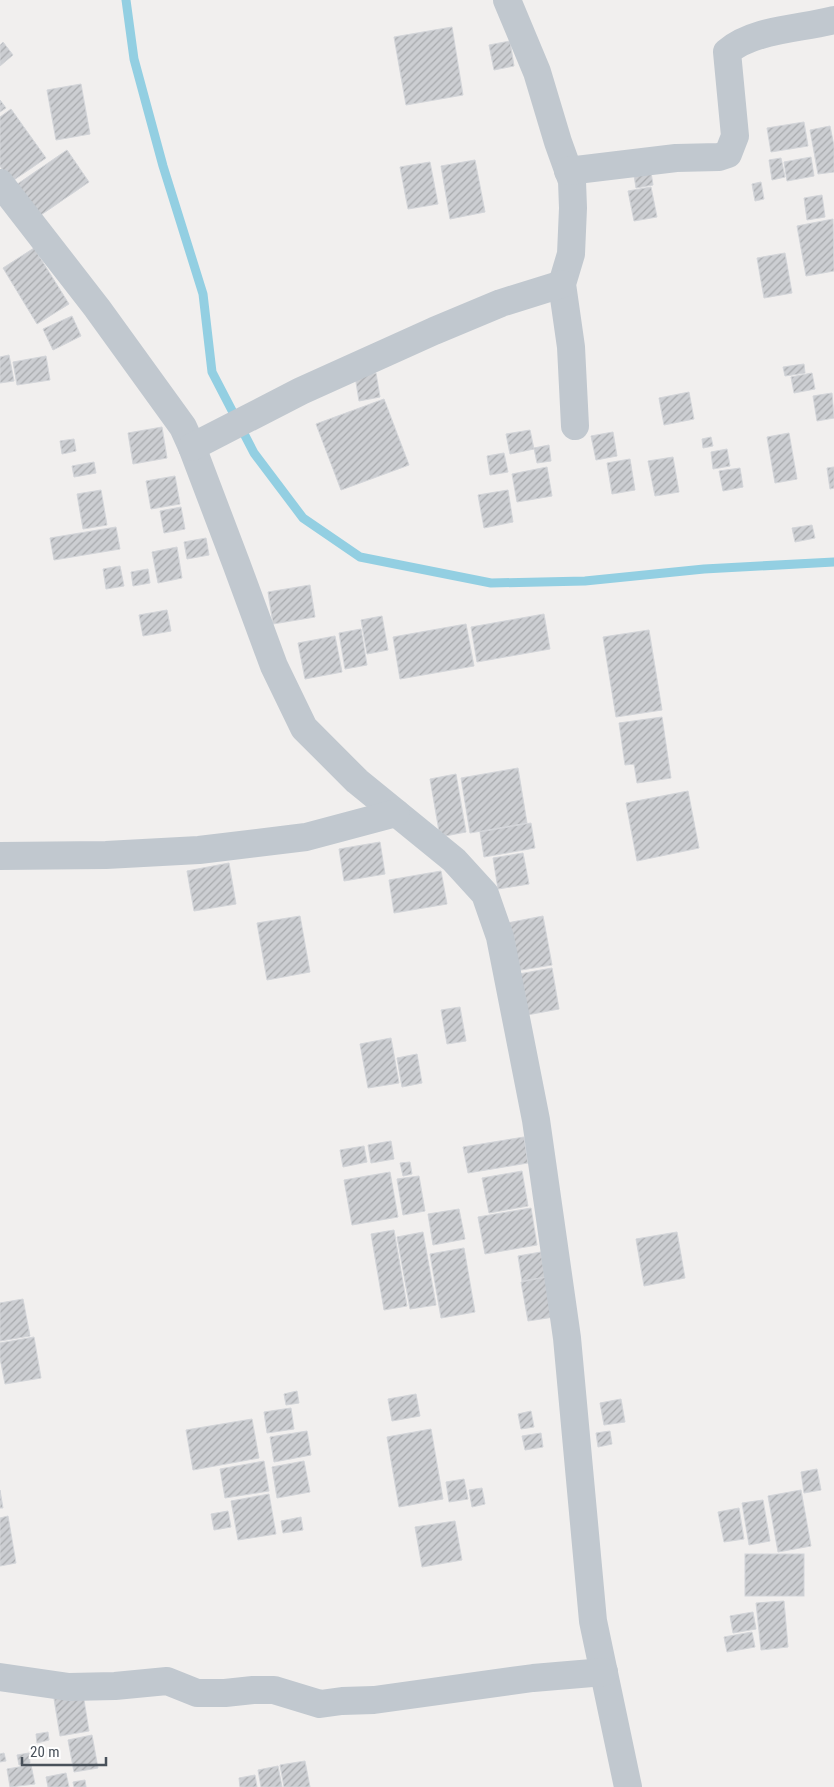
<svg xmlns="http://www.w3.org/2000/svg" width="834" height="1787" font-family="'Roboto Condensed',sans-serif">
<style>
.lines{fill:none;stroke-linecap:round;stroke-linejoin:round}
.stream{stroke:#93cfe2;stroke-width:9}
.building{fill:url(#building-hatch);stroke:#d3d5d9}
.minor{stroke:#c1c8cf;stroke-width:28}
</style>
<defs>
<pattern id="building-hatch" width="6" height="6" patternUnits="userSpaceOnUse" patternTransform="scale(1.25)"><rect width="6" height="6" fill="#ccced2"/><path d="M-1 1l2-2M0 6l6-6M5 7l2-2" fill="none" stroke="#a8aaad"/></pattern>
</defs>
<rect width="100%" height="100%" fill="#f1efee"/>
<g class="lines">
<path class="stream" d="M 126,0 L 134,59 L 163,166 L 203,294 L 212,372 L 254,453 L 303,518 L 360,557 L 491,583 L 585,581 L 704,569 L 834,562"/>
</g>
<g class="building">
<path d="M 452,27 L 463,95 L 406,105 L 394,37 Z"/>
<path d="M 510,41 L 514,66 L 494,70 L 489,45 Z"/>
<path d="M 3,42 L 13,55 L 0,66 L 0,45 Z"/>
<path d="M 81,84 L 90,134 L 56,140 L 47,90 Z"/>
<path d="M 0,100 L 6,108 L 0,112 Z"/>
<path d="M 11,109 L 46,158 L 11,182 L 0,166 L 0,117 Z"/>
<path d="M 804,122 L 808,146 L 771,152 L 767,128 Z"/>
<path d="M 830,126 L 834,146 L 834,172 L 818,174 L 810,130 Z"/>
<path d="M 67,150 L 89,182 L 38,217 L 16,185 Z"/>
<path d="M 811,157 L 814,176 L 787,181 L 784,162 Z"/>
<path d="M 781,158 L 785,177 L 772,180 L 769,160 Z"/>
<path d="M 475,160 L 485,212 L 450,219 L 441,166 Z"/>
<path d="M 430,162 L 438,204 L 408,209 L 400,167 Z"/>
<path d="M 650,166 L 653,185 L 636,188 L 633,169 Z"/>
<path d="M 761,182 L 764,199 L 755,201 L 752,184 Z"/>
<path d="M 651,187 L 657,217 L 634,221 L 628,191 Z"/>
<path d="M 822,195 L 825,217 L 807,220 L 804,198 Z"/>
<path d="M 833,219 L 834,271 L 806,276 L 797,226 Z"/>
<path d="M 34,248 L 69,304 L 37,324 L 3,268 Z"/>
<path d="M 785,253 L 792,293 L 764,298 L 757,258 Z"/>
<path d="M 72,316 L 81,336 L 53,350 L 43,329 Z"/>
<path d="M 9,355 L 14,381 L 0,383 L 0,357 Z"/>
<path d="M 46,356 L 50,380 L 17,385 L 13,362 Z"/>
<path d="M 804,364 L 805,373 L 785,376 L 783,367 Z"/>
<path d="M 376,373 L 380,397 L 359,401 L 355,376 Z"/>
<path d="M 812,373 L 815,389 L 794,393 L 791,377 Z"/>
<path d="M 689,392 L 694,419 L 664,425 L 659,398 Z"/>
<path d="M 832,393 L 834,418 L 817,421 L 813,396 Z"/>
<path d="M 384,399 L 409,465 L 341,490 L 316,424 Z"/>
<path d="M 162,427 L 167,458 L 133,464 L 128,433 Z"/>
<path d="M 530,430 L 534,449 L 510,454 L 506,434 Z"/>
<path d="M 613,432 L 617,456 L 596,460 L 591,436 Z"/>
<path d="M 789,433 L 797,479 L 775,483 L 767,437 Z"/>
<path d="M 711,437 L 713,446 L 703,448 L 702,439 Z"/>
<path d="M 74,439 L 76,451 L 62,454 L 60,441 Z"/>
<path d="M 549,445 L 551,461 L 537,463 L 534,448 Z"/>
<path d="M 727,449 L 730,466 L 713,469 L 711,452 Z"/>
<path d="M 504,453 L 508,472 L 490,475 L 487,456 Z"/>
<path d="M 673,457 L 679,492 L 655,496 L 648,461 Z"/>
<path d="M 630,459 L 635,490 L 612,494 L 607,463 Z"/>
<path d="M 94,462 L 96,473 L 74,477 L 72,466 Z"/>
<path d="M 547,467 L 552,496 L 517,502 L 512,474 Z"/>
<path d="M 834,467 L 834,488 L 830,489 L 827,468 Z"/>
<path d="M 740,468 L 743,487 L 723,491 L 719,471 Z"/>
<path d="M 175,476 L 180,504 L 151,509 L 146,481 Z"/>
<path d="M 101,490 L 107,525 L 83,529 L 77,494 Z"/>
<path d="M 508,490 L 513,522 L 484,528 L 478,495 Z"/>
<path d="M 181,507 L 185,529 L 164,533 L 160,511 Z"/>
<path d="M 812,525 L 815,538 L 795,542 L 792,528 Z"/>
<path d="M 116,527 L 120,549 L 54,560 L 50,538 Z"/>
<path d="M 206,538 L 209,555 L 187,559 L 184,542 Z"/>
<path d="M 177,547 L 182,578 L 158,583 L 152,552 Z"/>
<path d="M 120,566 L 124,586 L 106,589 L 103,569 Z"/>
<path d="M 148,569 L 150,583 L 133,586 L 131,572 Z"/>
<path d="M 310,585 L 315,617 L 273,624 L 268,592 Z"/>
<path d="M 167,610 L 171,631 L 143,636 L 139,615 Z"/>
<path d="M 544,614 L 550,649 L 477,662 L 471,627 Z"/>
<path d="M 382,616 L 388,650 L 367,654 L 361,620 Z"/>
<path d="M 466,624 L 474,666 L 400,679 L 393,637 Z"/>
<path d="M 361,629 L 367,665 L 345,669 L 339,633 Z"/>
<path d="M 649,630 L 662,710 L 616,717 L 603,637 Z"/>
<path d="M 335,636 L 342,672 L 305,679 L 298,643 Z"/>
<path d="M 662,717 L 671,778 L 637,783 L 634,764 L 625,765 L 619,723 Z"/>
<path d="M 518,768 L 527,823 L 470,833 L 461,778 Z"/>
<path d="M 456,774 L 466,832 L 440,837 L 430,779 Z"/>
<path d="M 688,791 L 699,848 L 637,861 L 626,803 Z"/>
<path d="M 531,823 L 535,848 L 484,857 L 480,832 Z"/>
<path d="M 380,842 L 385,874 L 344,881 L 339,849 Z"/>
<path d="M 523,853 L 529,884 L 498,889 L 493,858 Z"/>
<path d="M 229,863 L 236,904 L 194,911 L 187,871 Z"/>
<path d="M 441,871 L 447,904 L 394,913 L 389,880 Z"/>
<path d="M 300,916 L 310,972 L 267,980 L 257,923 Z"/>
<path d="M 543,916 L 552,965 L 515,971 L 507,923 Z"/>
<path d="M 552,968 L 559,1009 L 527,1015 L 519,974 Z"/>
<path d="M 460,1007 L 466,1041 L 447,1044 L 441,1010 Z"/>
<path d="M 391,1038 L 399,1083 L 368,1088 L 360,1044 Z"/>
<path d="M 417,1054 L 422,1083 L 402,1087 L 397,1058 Z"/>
<path d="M 524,1137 L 528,1163 L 468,1173 L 463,1147 Z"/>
<path d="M 391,1141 L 394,1159 L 371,1163 L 368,1145 Z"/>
<path d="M 364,1146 L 367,1162 L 343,1167 L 340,1150 Z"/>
<path d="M 410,1162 L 412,1174 L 403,1176 L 400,1163 Z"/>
<path d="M 522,1171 L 528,1206 L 489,1213 L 482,1178 Z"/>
<path d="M 390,1172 L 398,1217 L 352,1225 L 344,1180 Z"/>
<path d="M 419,1176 L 425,1211 L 403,1215 L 397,1179 Z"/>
<path d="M 531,1208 L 537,1245 L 485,1254 L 478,1217 Z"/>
<path d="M 459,1209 L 465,1239 L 433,1245 L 428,1214 Z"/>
<path d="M 394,1230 L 407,1306 L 384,1310 L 371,1234 Z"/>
<path d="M 423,1232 L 436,1305 L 410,1309 L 397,1237 Z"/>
<path d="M 677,1232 L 685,1278 L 644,1286 L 636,1239 Z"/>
<path d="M 464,1248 L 475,1312 L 441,1318 L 430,1254 Z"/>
<path d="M 541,1252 L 545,1277 L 522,1281 L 518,1256 Z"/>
<path d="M 547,1277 L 554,1317 L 528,1321 L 521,1282 Z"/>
<path d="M 23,1299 L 30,1336 L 0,1341 L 0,1303 Z"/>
<path d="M 34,1337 L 41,1378 L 5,1384 L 0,1358 L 0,1343 Z"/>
<path d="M 297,1391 L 299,1403 L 286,1405 L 284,1394 Z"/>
<path d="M 416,1394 L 420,1416 L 392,1421 L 388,1399 Z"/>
<path d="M 621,1399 L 625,1422 L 604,1425 L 600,1403 Z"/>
<path d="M 291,1408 L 294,1429 L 267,1433 L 264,1412 Z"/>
<path d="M 531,1411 L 534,1427 L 521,1429 L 518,1414 Z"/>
<path d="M 252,1419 L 259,1458 L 193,1470 L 186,1430 Z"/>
<path d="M 431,1429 L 443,1499 L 399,1507 L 387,1437 Z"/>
<path d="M 307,1431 L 311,1455 L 274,1462 L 270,1437 Z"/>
<path d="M 610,1431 L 612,1444 L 598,1447 L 596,1433 Z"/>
<path d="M 541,1433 L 543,1447 L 525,1450 L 522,1436 Z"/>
<path d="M 264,1461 L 269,1491 L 225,1498 L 220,1469 Z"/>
<path d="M 304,1461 L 310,1492 L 277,1498 L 272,1467 Z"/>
<path d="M 817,1469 L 821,1490 L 804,1493 L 801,1472 Z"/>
<path d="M 464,1479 L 468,1499 L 449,1502 L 446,1482 Z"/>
<path d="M 482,1488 L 485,1504 L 472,1507 L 469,1490 Z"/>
<path d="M 0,1490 L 3,1508 L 0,1508 Z"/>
<path d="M 801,1490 L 811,1546 L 778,1552 L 768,1496 Z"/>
<path d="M 269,1494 L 276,1534 L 238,1540 L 231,1501 Z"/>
<path d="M 763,1500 L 770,1541 L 749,1545 L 742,1503 Z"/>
<path d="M 739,1508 L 744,1539 L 724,1542 L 718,1512 Z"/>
<path d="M 228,1511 L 231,1527 L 214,1530 L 211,1514 Z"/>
<path d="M 8,1516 L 16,1563 L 0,1566 L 0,1518 Z"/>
<path d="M 301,1517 L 303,1530 L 283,1533 L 281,1521 Z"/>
<path d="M 455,1521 L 462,1560 L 422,1567 L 415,1527 Z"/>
<rect x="745" y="1554" width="59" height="42"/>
<path d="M 784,1601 L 788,1647 L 761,1650 L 756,1603 Z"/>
<path d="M 753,1612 L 756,1629 L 733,1633 L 730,1616 Z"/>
<path d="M 752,1632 L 755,1647 L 727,1652 L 724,1637 Z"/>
<path d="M 83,1694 L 89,1731 L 60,1736 L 54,1699 Z"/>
<path d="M 48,1732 L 49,1740 L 37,1743 L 36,1734 Z"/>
<path d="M 92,1735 L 98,1768 L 74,1772 L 68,1740 Z"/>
<path d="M 4,1753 L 6,1761 L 0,1762 L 0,1754 Z"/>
<path d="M 29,1753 L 30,1763 L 19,1765 L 17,1755 Z"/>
<path d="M 305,1761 L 310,1787 L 284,1787 L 280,1765 Z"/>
<path d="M 31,1765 L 35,1784 L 10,1787 L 7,1769 Z"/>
<path d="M 278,1766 L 282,1787 L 261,1787 L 258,1770 Z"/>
<path d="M 66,1773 L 69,1787 L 48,1787 L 46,1777 Z"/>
<path d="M 255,1775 L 257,1787 L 240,1787 L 239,1778 Z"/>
<path d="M 85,1780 L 86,1787 L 74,1787 L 73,1782 Z"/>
</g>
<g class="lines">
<g class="minor">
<path d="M 507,0 L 537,72 L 558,142 L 572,181 L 573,208 L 571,254 L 562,284 L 571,347 L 575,426"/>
<path d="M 568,171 L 676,158 L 719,157 L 728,154 L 735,136 L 727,52 C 753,29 801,29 834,20"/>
<path d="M 0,183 L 97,308 L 183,427 L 192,447 L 236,563 L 274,666 L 304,728 L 357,781 L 454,860 L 485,894 L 500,937 L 536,1120 L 567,1338 L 593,1621 L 628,1787"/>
<path d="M 192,447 L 301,391 L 434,331 L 501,303 L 562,284"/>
<path d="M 0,856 L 106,855 L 199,850 L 306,837 L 396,813"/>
<path d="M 0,1677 L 69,1687 L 115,1686 L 167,1681 L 197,1693 L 225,1693 L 253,1690 L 274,1690 L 320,1704 L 342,1701 L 374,1700 L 533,1678 L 604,1672"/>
</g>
</g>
<path d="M22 1757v8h84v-8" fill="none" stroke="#49515a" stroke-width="2.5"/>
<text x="30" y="1757" font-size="15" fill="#49515a" stroke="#ffffff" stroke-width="4" paint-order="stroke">20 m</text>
</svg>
